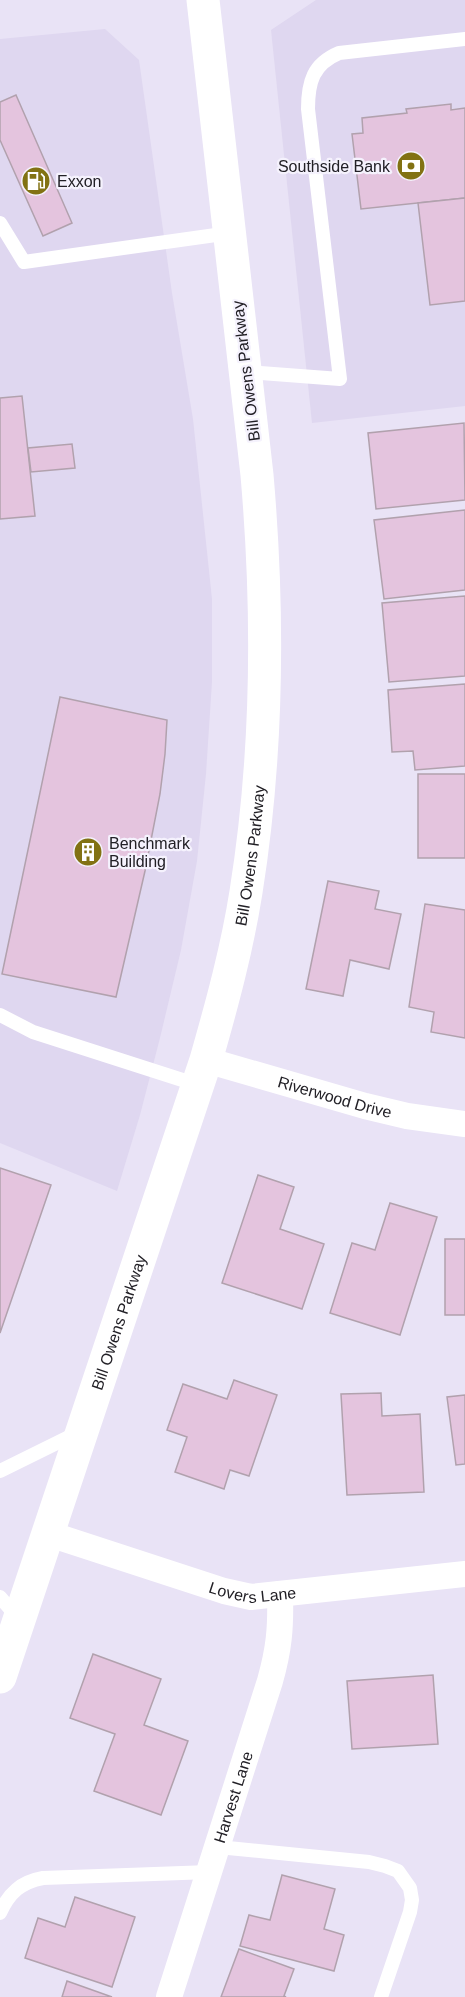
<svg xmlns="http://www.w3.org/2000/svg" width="465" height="1997" font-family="Helvetica,sans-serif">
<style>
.built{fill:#dfd7f0}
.building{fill:#e4c4de;stroke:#b1a1ad;stroke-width:1.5}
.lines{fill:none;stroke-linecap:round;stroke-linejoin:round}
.lane{stroke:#fff;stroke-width:14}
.street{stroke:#fff;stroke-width:26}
.secondary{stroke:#fff;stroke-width:33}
.labels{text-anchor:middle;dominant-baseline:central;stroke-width:4.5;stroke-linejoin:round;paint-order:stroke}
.poi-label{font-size:16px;fill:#222026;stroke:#f5f2fd;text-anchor:start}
.street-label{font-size:16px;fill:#222026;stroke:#f5f2fd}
</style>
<rect width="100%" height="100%" fill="#e9e3f6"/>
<g class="built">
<path d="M 316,0 L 465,0 L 465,406 L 312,423 L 271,30 Z"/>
<path d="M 105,29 L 139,60 L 172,293 L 193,419 L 212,599 L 212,682 L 206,774 L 197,861 L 181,950 L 160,1038 L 140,1115 L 117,1191 L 0,1143 L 0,39 Z"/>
</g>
<g class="building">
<path d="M 16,95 L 72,223 L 43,236 L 0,140 L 0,102 Z"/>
<path d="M 451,104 L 451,110 L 465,108 L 465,198 L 361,209 L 352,134 L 363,133 L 362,118 L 407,113 L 406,109 Z"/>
<path d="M 465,198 L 465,301 L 430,305 L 418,203 Z"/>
<path d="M 22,396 L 35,516 L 0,519 L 0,398 Z"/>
<path d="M 464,423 L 465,500 L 376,509 L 368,433 Z"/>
<path d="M 72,444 L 75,468 L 31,472 L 28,448 Z"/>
<path d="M 465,510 L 465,590 L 384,599 L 374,520 Z"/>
<path d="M 465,596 L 465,676 L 389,682 L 382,603 Z"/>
<path d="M 465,684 L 465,766 L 415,770 L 413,751 L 392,752 L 388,690 Z"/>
<path d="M 60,697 L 167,720 L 165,754 L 160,794 L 145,871 L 116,997 L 2,974 Z"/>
<rect x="418" y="774" width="47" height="84"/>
<path d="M 328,881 L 379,891 L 375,909 L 401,914 L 389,969 L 350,960 L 343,996 L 306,989 Z"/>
<path d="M 425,904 L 465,910 L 465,1038 L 431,1032 L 434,1012 L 409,1007 Z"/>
<path d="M 0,1168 L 51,1185 L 0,1333 Z"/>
<path d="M 258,1175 L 294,1187 L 280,1229 L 324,1244 L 302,1309 L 222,1283 Z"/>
<path d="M 390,1203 L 437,1217 L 400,1335 L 330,1313 L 352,1243 L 375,1250 Z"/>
<rect x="445" y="1239" width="20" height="76"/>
<path d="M 234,1380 L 277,1395 L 249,1476 L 230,1470 L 224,1489 L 175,1472 L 187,1437 L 167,1430 L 183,1384 L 227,1399 Z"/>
<path d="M 381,1393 L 382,1416 L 420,1414 L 424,1492 L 347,1495 L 341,1394 Z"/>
<path d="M 465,1395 L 465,1464 L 456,1465 L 447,1397 Z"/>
<path d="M 93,1654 L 161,1679 L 144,1725 L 188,1741 L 161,1815 L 94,1791 L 115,1734 L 70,1718 Z"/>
<path d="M 433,1675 L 438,1744 L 352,1749 L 347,1681 Z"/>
<path d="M 282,1875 L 335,1889 L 324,1929 L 344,1935 L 334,1971 L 240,1946 L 249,1915 L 270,1920 Z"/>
<path d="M 75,1897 L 135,1917 L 112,1987 L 25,1958 L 38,1918 L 65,1927 Z"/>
<path d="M 239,1949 L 294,1969 L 284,1996 L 286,1997 L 221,1997 Z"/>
<path d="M 67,1981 L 112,1997 L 62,1997 Z"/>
</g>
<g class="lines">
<g class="lane">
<path d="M 0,223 L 24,262 L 230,233"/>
<path d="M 246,372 L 340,379 L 308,109 C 308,82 313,64 339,53 L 465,39"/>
<path d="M 0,1015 L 33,1032 L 198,1085"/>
<path d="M 0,1471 L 77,1433"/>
<path d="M 0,1597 L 18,1618"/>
<path d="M 218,1847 L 369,1862 L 385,1866 L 398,1871 L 410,1888 L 412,1900 L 410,1912 L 381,1997"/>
<path d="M 0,1913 C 9,1893 21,1882 43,1878 L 210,1872"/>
</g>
<g class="street">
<path id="s1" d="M 206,1060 L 365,1106 L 407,1116 L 465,1124"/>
<path id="s2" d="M 49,1534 L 224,1591 L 251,1597 L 465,1574"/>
<path id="s3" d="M 169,1997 L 270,1681 C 279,1649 281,1628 280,1594"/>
</g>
<path class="secondary" id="s4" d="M 0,1677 L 206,1060 C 222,1004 237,949 246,892 C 268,754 269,613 257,475 L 203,0"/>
</g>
<defs>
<g id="bank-disc" transform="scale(1.5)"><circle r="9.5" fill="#827213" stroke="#f5f2fd"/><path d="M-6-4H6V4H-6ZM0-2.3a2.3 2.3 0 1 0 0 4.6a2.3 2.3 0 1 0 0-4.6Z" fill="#fff"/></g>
<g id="fuel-disc" transform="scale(1.5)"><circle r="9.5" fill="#827213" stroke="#f5f2fd"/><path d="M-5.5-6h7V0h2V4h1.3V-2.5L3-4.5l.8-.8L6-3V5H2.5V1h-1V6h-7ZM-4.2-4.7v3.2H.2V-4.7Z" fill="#fff"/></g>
<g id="building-disc" transform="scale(1.5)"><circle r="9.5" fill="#827213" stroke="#f5f2fd"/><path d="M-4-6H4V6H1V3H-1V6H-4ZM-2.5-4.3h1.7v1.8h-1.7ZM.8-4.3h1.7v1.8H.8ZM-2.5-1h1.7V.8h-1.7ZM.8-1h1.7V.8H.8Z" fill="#fff"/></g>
</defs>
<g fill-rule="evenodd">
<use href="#bank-disc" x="411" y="166"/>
<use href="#fuel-disc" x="36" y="181"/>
<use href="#building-disc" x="88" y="852"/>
</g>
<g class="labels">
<g class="poi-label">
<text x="390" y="166" text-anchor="end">Southside Bank</text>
<text x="57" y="181">Exxon</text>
<text x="109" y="843">Benchmark<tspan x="109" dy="18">Building</tspan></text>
</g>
<g class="street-label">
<text transform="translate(246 371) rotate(-97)">Bill Owens Parkway</text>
<text stroke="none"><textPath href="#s4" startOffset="860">Bill Owens Parkway</textPath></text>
<text stroke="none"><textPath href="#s1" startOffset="134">Riverwood Drive</textPath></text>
<text stroke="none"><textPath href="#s4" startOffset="374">Bill Owens Parkway</textPath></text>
<text stroke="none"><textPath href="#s2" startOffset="213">Lovers Lane</textPath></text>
<text stroke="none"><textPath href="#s3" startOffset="210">Harvest Lane</textPath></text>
</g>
</g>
</svg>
